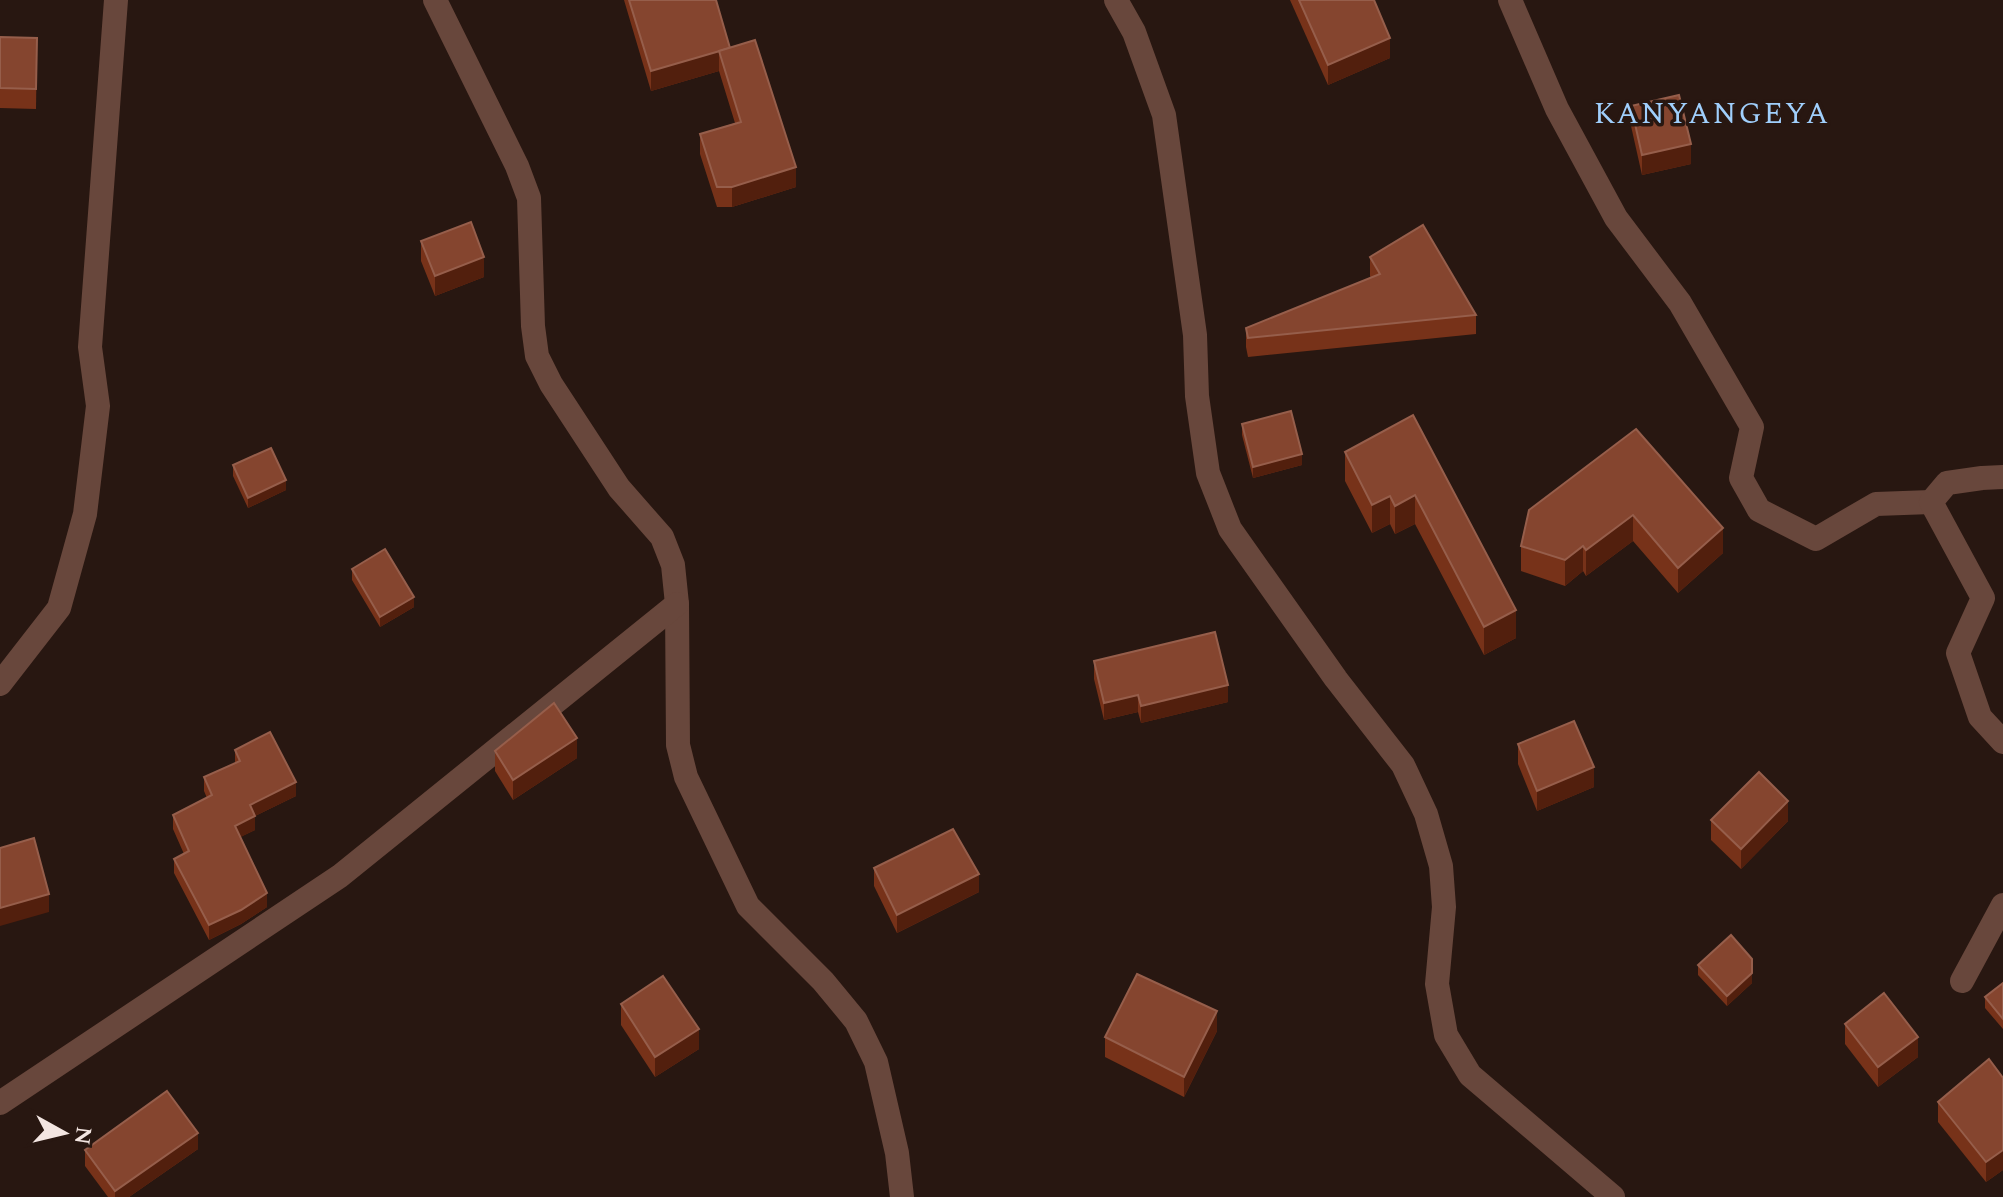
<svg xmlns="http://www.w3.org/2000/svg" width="2003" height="1197" font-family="Spectral,serif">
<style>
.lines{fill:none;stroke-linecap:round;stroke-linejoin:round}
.minor{stroke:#68473c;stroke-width:24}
.wall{fill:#773219}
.shaded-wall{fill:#521f0d}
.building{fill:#85452f;stroke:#965e4b;stroke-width:2}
.labels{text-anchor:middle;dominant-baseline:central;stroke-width:7;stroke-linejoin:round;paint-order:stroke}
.quarter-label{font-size:30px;letter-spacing:2px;fill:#a0cffc;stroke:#281711}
</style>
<rect width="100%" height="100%" fill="#281711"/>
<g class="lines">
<g class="minor">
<path d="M 435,0 L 517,166 L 529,198 L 533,326 L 537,356 L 551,384 L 619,488 L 662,537 L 673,565 L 677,604 L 678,745 L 686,777 L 748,906 L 823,981 L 856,1021 L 876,1062 L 897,1153 L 902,1197"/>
<path d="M 1116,0 L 1134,32 L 1164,115 L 1195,335 L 1197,396 L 1208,473 L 1230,529 L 1336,679 L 1403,765 L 1426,814 L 1441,866 L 1444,907 L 1437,984 L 1446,1035 L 1470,1075 L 1613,1197"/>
<path d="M 1510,0 L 1557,109 L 1616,218 L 1680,303 L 1752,427 L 1741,478 L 1759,510 L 1816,539 L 1876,504 L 1931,502"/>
<path d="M 2003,477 L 1982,478 L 1947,483 L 1931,502 L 1983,598 L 1958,653 L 1980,717 L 2003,742"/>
<path d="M 0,684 L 59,608 L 85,514 L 98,406 L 90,347 L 116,0"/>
<path d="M 1962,981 L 2003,905"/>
<path d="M 0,1103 L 340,876 L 677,604"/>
</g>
</g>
<g class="wall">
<path d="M 624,0 L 716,0 L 730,48 L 796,187 L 732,207 L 717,207 L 700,154 L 700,134 L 735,123 L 719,71 L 651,91 Z"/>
<path d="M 1290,0 L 1374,0 L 1390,58 L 1328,85 Z"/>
<path d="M 0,37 L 37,38 L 36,109 L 0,108 Z"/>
<path d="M 1631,106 L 1691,164 L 1642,175 L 1631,126 Z"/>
<path d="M 421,241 L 484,277 L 435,296 L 421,261 Z"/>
<path d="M 1370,257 L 1476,315 L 1476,334 L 1248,357 L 1246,347 L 1246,328 L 1371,278 L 1370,276 Z"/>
<path d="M 1413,415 L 1516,638 L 1484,655 L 1415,524 L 1395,534 L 1390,524 L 1372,533 L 1345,481 L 1345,452 Z"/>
<path d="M 1242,424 L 1302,465 L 1253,478 L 1242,435 Z"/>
<path d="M 1636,429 L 1723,553 L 1678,593 L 1633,541 L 1586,576 L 1583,571 L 1565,586 L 1521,571 L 1521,546 Z"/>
<path d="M 233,465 L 286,490 L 248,508 L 233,476 Z"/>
<path d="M 352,569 L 414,607 L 380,627 L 352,580 Z"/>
<path d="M 1094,661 L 1228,702 L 1141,723 L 1138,712 L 1104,720 L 1094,679 Z"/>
<path d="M 1518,744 L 1594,787 L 1537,811 L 1518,764 Z"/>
<path d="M 235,750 L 296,796 L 255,816 L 255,830 L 240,837 L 267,907 L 241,924 L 209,940 L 174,873 L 174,859 L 184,854 L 173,829 L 173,815 L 207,798 L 204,791 L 204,777 L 235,763 Z"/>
<path d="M 495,751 L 577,758 L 513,800 L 495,771 Z"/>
<path d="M 1711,820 L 1788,821 L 1741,869 L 1711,840 Z"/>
<path d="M 874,868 L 979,892 L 897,933 L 874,886 Z"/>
<path d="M 1698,965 L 1752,983 L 1727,1006 L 1698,975 Z"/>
<path d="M 2003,983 L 2003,1029 L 1985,1008 L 1985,997 Z"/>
<path d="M 621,1004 L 699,1049 L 655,1077 L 621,1025 Z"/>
<path d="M 1845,1024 L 1918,1057 L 1878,1087 L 1845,1044 Z"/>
<path d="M 1217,1031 L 1184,1097 L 1105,1057 L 1105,1037 Z"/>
<path d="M 2003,1078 L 2003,1170 L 1986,1182 L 1938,1122 L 1938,1102 Z"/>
<path d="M 198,1149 L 129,1197 L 108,1197 L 85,1166 L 85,1150 Z"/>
</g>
<g class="shaded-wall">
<path d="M 1390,38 L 1390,58 L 1328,85 L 1328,65 Z"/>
<path d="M 719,51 L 719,71 L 651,91 L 651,71 Z"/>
<path d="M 1691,144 L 1691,164 L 1642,175 L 1642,155 Z"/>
<path d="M 796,167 L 796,187 L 732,207 L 732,187 Z"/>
<path d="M 484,257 L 484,277 L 435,296 L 435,276 Z"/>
<path d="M 1302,454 L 1302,465 L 1253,478 L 1253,467 Z"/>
<path d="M 286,480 L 286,490 L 248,508 L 248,498 Z"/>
<path d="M 1415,495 L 1415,524 L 1395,534 L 1395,506 Z"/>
<path d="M 1390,496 L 1390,524 L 1372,533 L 1372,505 Z"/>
<path d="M 1633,515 L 1633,541 L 1586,576 L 1586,550 Z"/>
<path d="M 1723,528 L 1723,553 L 1678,593 L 1678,568 Z"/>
<path d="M 1583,546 L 1583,571 L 1565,586 L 1565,560 Z"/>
<path d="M 414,597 L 414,607 L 380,627 L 380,617 Z"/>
<path d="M 1516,610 L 1516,638 L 1484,655 L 1484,627 Z"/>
<path d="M 1228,685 L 1228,702 L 1141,723 L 1141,706 Z"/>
<path d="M 1138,695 L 1138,712 L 1104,720 L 1104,703 Z"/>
<path d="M 577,738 L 577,758 L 513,800 L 513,780 Z"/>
<path d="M 1594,767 L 1594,787 L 1537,811 L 1537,791 Z"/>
<path d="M 296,782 L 296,796 L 255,816 L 255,830 L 235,840 L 235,826 L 250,805 Z"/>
<path d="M 1788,801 L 1788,821 L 1741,869 L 1741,849 Z"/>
<path d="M 979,874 L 979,892 L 897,933 L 897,915 Z"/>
<path d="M 267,893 L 267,907 L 241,924 L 209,940 L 209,925 Z"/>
<path d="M 49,894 L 49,912 L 0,926 L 0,908 Z"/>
<path d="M 1752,973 L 1752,983 L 1727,1006 L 1727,996 Z"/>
<path d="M 1217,1011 L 1217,1031 L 1184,1097 L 1184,1077 Z"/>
<path d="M 699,1029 L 699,1049 L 655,1077 L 655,1057 Z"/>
<path d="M 1918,1037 L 1918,1057 L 1878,1087 L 1878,1067 Z"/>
<path d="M 198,1133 L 198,1149 L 129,1197 L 115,1197 L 115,1191 Z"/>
<path d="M 2003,1150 L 2003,1170 L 1986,1182 L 1986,1162 Z"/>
</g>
<g class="building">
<path d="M 629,0 L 716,0 L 730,48 L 651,71 Z"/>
<path d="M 1299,0 L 1374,0 L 1390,38 L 1328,65 Z"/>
<path d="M 0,37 L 37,38 L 36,89 L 0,88 Z"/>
<path d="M 755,40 L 796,167 L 732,187 L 717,187 L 700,134 L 741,122 L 719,51 Z"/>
<path d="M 1679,95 L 1691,144 L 1642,155 L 1631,106 Z"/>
<path d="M 471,222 L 484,257 L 435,276 L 421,241 Z"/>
<path d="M 1423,225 L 1476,315 L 1248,338 L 1246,328 L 1380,274 L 1370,257 Z"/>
<path d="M 1291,411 L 1302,454 L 1253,467 L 1242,424 Z"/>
<path d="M 1413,415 L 1516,610 L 1484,627 L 1415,495 L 1395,506 L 1390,496 L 1372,505 L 1345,452 Z"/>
<path d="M 1636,429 L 1723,528 L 1678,568 L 1633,515 L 1586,550 L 1583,546 L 1565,560 L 1521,546 L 1529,510 Z"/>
<path d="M 271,448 L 286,480 L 248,498 L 233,465 Z"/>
<path d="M 385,549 L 414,597 L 380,617 L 352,569 Z"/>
<path d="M 1215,632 L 1228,685 L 1141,706 L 1138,695 L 1104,703 L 1094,661 Z"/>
<path d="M 554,703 L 577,738 L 513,780 L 495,751 Z"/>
<path d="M 1574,721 L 1594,767 L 1537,791 L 1518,744 Z"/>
<path d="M 270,732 L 296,782 L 250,805 L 255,816 L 235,826 L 267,893 L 241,910 L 209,925 L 174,859 L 189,851 L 173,815 L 212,795 L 204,777 L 240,761 L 235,750 Z"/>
<path d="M 1759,772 L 1788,801 L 1741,849 L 1711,820 Z"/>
<path d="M 953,829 L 979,874 L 897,915 L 874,868 Z"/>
<path d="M 34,838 L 49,894 L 0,908 L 0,848 Z"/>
<path d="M 1731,935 L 1752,959 L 1752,973 L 1727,996 L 1698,965 Z"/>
<path d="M 1137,974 L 1217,1011 L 1184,1077 L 1105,1037 Z"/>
<path d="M 663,976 L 699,1029 L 655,1057 L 621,1004 Z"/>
<path d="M 2003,983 L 2003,1019 L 1985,997 Z"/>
<path d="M 1884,993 L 1918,1037 L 1878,1067 L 1845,1024 Z"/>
<path d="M 1989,1059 L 2003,1078 L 2003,1150 L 1986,1162 L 1938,1102 Z"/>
<path d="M 167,1091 L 198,1133 L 115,1191 L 85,1150 Z"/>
</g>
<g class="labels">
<g class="quarter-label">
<text x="1712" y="114">KANYANGEYA</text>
</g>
</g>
<g transform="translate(64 1133) rotate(98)" stroke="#281711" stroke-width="6" paint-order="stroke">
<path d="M0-6L14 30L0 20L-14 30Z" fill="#f3e6e2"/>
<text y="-12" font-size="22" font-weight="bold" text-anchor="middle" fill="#f3e6e2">N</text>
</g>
</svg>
